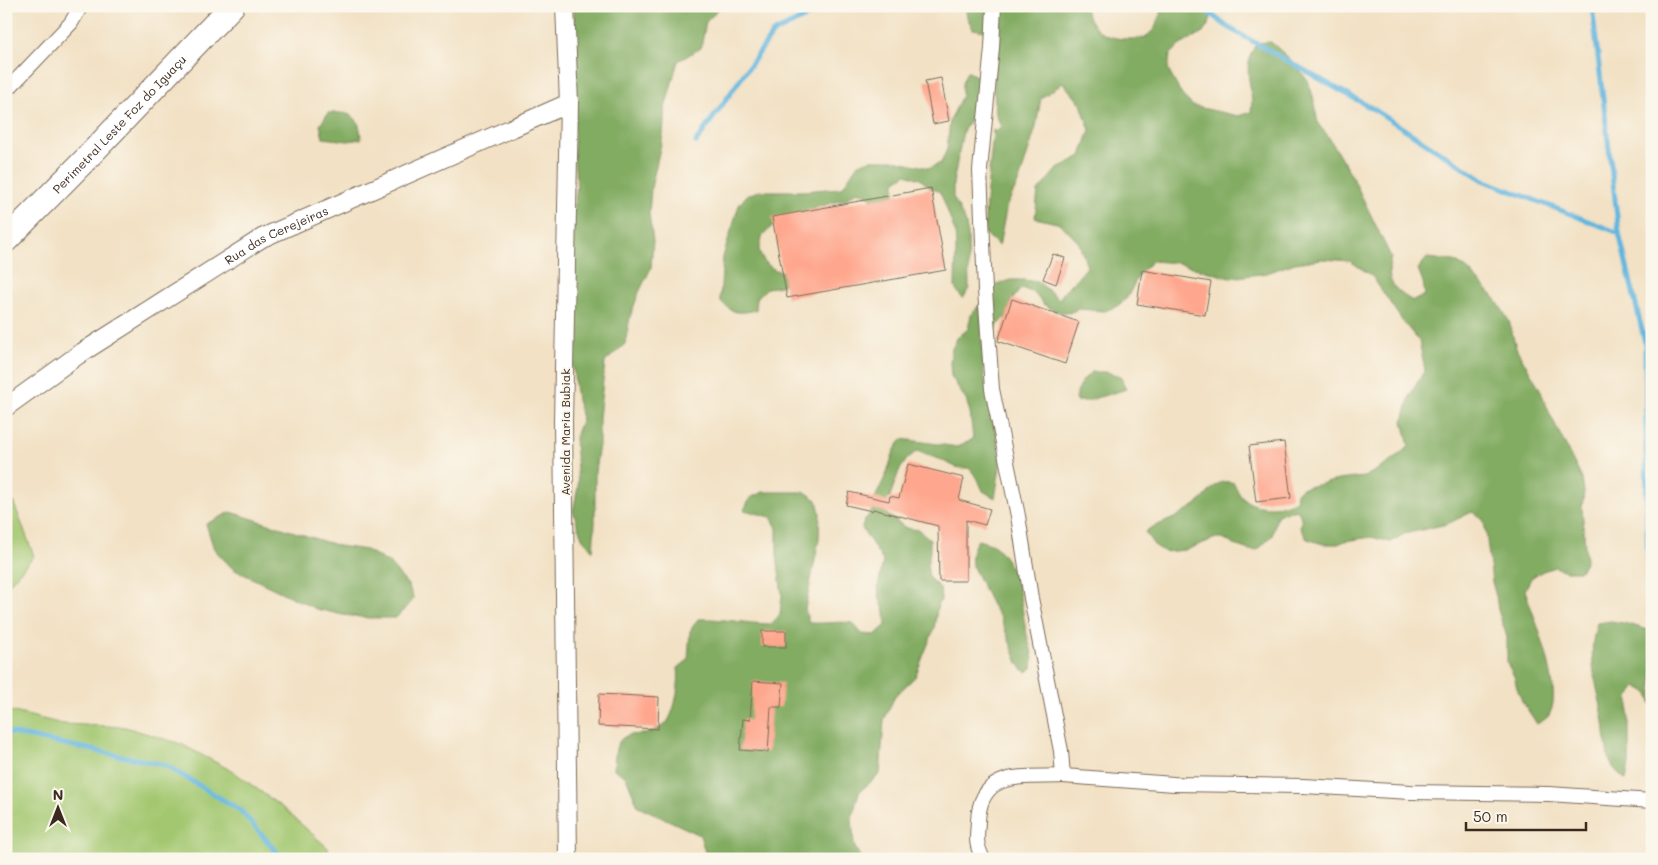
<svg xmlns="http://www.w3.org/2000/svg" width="1658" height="865" font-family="Mali,sans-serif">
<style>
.green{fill:#a3c770;stroke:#6f7847}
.forest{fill:#82ac62;stroke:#5e6b40}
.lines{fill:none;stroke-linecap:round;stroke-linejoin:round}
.stream{stroke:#62b6de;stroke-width:5}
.building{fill:#fea78e}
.minor-casing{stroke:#7b6a58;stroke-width:16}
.tertiary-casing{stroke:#7b6a58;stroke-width:20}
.trunk-casing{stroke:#7b6a58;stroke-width:26}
.minor{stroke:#fff;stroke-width:14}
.tertiary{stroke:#fff;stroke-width:18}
.trunk{stroke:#fff;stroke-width:24}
.labels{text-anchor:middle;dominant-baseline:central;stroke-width:4;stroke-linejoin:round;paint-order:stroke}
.street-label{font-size:12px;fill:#3b2a1e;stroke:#fbf7ec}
</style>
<rect width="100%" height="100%" fill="#fbf7ec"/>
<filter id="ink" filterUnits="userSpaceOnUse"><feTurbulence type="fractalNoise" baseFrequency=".02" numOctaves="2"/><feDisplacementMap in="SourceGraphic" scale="10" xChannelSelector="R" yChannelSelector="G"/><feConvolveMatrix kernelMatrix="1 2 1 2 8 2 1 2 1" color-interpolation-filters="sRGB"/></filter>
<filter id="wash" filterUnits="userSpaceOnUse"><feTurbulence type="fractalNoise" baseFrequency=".0096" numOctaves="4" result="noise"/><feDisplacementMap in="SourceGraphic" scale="20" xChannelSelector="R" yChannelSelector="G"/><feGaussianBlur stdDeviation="1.12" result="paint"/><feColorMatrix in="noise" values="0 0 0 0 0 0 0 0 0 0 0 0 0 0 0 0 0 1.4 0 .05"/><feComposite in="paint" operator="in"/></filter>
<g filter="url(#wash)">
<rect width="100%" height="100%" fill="#f2e1c4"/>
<g class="green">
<path d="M 13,501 L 34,556 L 6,587 L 6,503 Z"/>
<path d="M 6,710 L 63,724 L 125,727 L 181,744 L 234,772 L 283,808 L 328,848 L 331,859 L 6,859 Z"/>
</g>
<g class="forest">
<path d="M 574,6 L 722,6 L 706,22 L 701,48 L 678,61 L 665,108 L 663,135 L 651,188 L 649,214 L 653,241 L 651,268 L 639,292 L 630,317 L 625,344 L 605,362 L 599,418 L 599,445 L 595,471 L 595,523 L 593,551 L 582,538 L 573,511 L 578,487 L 575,437 L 582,418 L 577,400 L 570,345 L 574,327 L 572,300 L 574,212 L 577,185 L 574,160 Z"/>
<path d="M 965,6 L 989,6 L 990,17 L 985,31 L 973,29 L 967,17 Z"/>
<path d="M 996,6 L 1084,6 C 1094,39 1116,41 1145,38 L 1155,28 L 1164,6 L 1211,6 L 1210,22 L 1203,33 L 1180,45 L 1170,55 L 1168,70 L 1182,95 L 1193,106 L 1238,116 L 1251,112 C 1255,84 1239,70 1257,43 L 1271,42 L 1291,60 L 1308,81 L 1313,96 L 1318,124 L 1328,136 L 1352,176 L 1391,257 C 1385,280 1393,290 1413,301 L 1425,295 L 1423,282 L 1418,269 L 1427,258 L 1454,261 L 1466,268 L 1495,298 L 1509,321 L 1516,348 L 1539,387 L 1549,412 L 1582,479 L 1584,492 L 1582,507 L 1586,560 L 1580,571 L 1566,571 L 1555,567 L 1543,571 L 1531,578 L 1525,590 C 1533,616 1565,691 1549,715 C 1547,719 1540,722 1537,724 L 1522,701 L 1517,688 L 1514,676 L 1507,663 L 1507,637 L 1498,610 L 1496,596 L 1492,582 L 1486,532 L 1483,519 L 1472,512 L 1447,524 L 1404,534 L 1391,542 L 1371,537 L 1345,541 L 1338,544 L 1323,544 L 1307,539 L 1300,528 C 1302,521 1302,517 1297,510 L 1282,513 L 1277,516 L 1272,536 L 1262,546 L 1257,550 L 1249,550 L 1234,545 L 1223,538 L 1216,538 L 1186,550 L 1165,552 L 1154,545 L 1145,532 C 1152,526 1159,525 1167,521 C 1178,517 1188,510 1198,503 C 1211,494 1214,477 1234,483 C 1237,489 1239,496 1245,500 C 1259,510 1283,509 1297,499 L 1296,493 L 1301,488 L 1308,487 L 1338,480 L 1364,477 L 1389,463 L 1409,446 L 1403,421 L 1410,395 L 1425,370 L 1419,341 L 1403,322 L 1372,276 L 1350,261 L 1322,259 L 1295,263 L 1267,273 L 1230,278 L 1178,263 L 1152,261 L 1139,274 L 1127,298 L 1117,306 L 1105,311 L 1078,309 L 1069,313 L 1055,311 L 1043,304 L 1034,293 L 1021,288 L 1011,302 L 1007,316 L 998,325 L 991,338 L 988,293 L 997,284 L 1011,280 L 1024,280 L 1038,282 L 1059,299 L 1071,283 L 1070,287 L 1087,267 L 1079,243 L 1061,224 L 1035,218 L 1038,191 L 1056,170 L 1081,156 L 1090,130 L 1081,104 L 1063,83 L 1041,98 L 1036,127 L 1019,181 L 1007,205 L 999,246 L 985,233 C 984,198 991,165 993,130 L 997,132 L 1001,126 L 996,115 L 994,88 L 994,62 L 999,50 L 996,37 Z"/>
<path d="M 967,71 L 978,77 L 980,92 L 978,107 L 963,131 L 953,184 L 953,197 L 965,221 L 968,234 L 969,288 L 963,299 L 955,288 L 956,246 L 955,232 L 945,204 L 940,192 L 931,188 L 920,179 L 906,174 L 895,182 L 894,210 L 877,209 L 871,197 L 858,191 L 846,199 L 818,207 L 771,227 L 762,237 L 759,251 L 765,263 L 775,270 L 795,275 L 781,286 L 767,288 L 757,298 L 756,310 C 739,314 732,314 720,300 L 723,257 L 739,205 L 747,195 L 759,191 L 802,191 L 842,188 L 858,164 L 870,160 L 895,160 L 929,168 L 941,163 L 947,149 L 950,121 L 962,95 L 962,83 Z"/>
<path d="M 328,113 C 351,112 360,115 361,139 L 348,141 L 323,138 L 320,125 Z"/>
<path d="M 980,304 L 984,376 L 1000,453 L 1000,467 L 995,498 L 983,491 L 978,479 L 969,468 C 953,468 957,467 943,461 C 935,457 926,455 917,451 L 907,459 L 899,471 L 890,496 L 887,499 L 882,511 L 906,528 L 919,530 L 930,539 L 930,552 L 927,565 L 929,578 L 940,588 L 941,601 L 938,603 L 934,629 L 915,677 L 895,696 L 884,720 L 880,774 L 859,792 L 852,818 L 854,845 L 861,859 L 707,859 L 700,835 L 638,806 L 626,777 L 614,769 C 615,761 614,749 619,742 C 625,733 635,735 644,734 C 651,733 664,727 668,721 C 676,708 680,682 678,668 L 688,660 L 690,631 L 698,619 C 723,618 747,624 772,624 L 780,614 L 782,595 L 777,555 L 777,528 L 771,517 L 744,510 L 750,498 L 763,492 L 805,492 L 817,500 L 820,513 L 819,540 L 805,609 L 809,623 C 824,624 838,621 853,623 L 862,634 L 875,635 L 886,625 L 885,612 L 880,600 L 878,587 L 883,561 L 862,528 L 864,521 L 872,511 L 875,498 L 886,475 L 894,451 L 902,439 L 958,447 L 973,439 L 970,412 L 966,400 L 951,376 L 950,364 L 951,351 L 957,338 L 968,329 L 971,315 Z"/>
<path d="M 1092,372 L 1106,372 L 1120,376 L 1126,389 C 1118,392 1112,393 1103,396 C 1090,399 1091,402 1076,401 C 1077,387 1081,380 1092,372 Z"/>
<path d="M 231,512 L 339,546 L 366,550 L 389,563 L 408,585 L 414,599 L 396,618 L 369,618 L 343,615 L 316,609 L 233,569 L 214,549 L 206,524 Z"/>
<path d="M 978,540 C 984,542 995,544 999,550 C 1020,574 1020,600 1026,630 C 1028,643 1035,654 1032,668 L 1027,672 L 1022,669 L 1018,663 L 1000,617 L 992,605 L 972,565 C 971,555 972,548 978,540 Z"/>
<path d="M 1611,621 L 1624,623 L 1652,631 L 1652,705 L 1647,692 L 1636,686 L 1629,697 L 1629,764 L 1626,780 C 1619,774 1612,768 1609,759 C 1605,746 1606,731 1603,717 C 1597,682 1586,659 1597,623 Z"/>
</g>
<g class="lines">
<g class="stream">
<path d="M 1200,6 L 1229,28 L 1375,110 L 1483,180 L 1619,233"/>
<path d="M 1592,6 L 1619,233 L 1645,343 L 1648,601 L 1652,634"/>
<path d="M 696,142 L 773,33 L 828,6"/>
<path d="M 6,732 L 165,765 L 240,810 L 283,859"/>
</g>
</g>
<g id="blocks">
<g class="building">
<path d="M 941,78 L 949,121 L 933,124 L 925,81 Z"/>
<path d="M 931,188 L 946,270 L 787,298 L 772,217 Z"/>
<path d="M 1053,254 L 1065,258 L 1056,284 L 1043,279 Z"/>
<path d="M 1142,270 L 1211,282 L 1205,315 L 1137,304 Z"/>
<path d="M 1012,299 L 1079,322 L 1065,364 L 998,341 Z"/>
<path d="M 1284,442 L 1291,498 L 1256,502 L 1249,446 Z"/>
<path d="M 908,464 L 964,478 L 959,500 L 990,509 L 985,525 L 966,520 L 966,581 L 939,581 L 938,526 L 873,509 L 872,511 L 846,505 L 849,492 L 889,501 L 890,496 L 899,498 Z"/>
<rect x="762" y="631" width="24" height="16"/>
<path d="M 753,681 L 783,683 L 781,707 L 771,707 L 768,752 L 740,750 L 743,719 L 750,720 Z"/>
<path d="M 599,694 L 659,697 L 658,729 L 598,726 Z"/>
</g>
</g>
</g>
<g filter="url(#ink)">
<use href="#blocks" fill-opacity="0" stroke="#7b6a58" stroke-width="1"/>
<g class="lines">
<g class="minor-casing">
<g id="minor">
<path d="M 994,6 L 992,48 L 980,170 L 985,290 L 992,389 L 1018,516 L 1031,598 L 1061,751 L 1063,776 L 1174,784 L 1303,786 L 1411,792 L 1549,794 L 1652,801"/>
<path d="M 6,91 L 71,23 L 81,6"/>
<path d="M 983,859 C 975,843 977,838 978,821 C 980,769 1023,778 1063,776"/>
</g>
</g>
<g class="tertiary-casing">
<g id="tertiary">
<path d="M 565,6 L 569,103 L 563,422 L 568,859"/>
<path id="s1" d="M 6,407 L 78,355 L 262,238 L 569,103"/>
</g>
</g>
<g class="trunk-casing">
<g id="trunk">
<path id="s2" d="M 6,240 L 85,160 L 232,6"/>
</g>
</g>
<use href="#minor" class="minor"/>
<use href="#tertiary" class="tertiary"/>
<use href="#trunk" class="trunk"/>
</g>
</g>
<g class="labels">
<g class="street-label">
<text stroke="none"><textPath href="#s2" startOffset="162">Perimetral Leste Foz do Iguaçu</textPath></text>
<text stroke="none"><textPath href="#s1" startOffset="321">Rua das Cerejeiras</textPath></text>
<text transform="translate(565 432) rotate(-90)">Avenida Maria Bubiak</text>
</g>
</g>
<rect width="1658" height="865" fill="none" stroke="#fbf7ec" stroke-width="25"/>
<g transform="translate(58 808)" stroke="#fbf7ec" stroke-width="4" paint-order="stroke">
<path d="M0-4L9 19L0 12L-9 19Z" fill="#3b2a1e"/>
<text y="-8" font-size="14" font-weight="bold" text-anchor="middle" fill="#3b2a1e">N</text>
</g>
<path d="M1466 822v8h120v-8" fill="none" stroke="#3b2a1e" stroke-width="2.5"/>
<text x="1473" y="822" font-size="15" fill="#3b2a1e" stroke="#fbf7ec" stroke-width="4" paint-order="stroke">50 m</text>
</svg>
